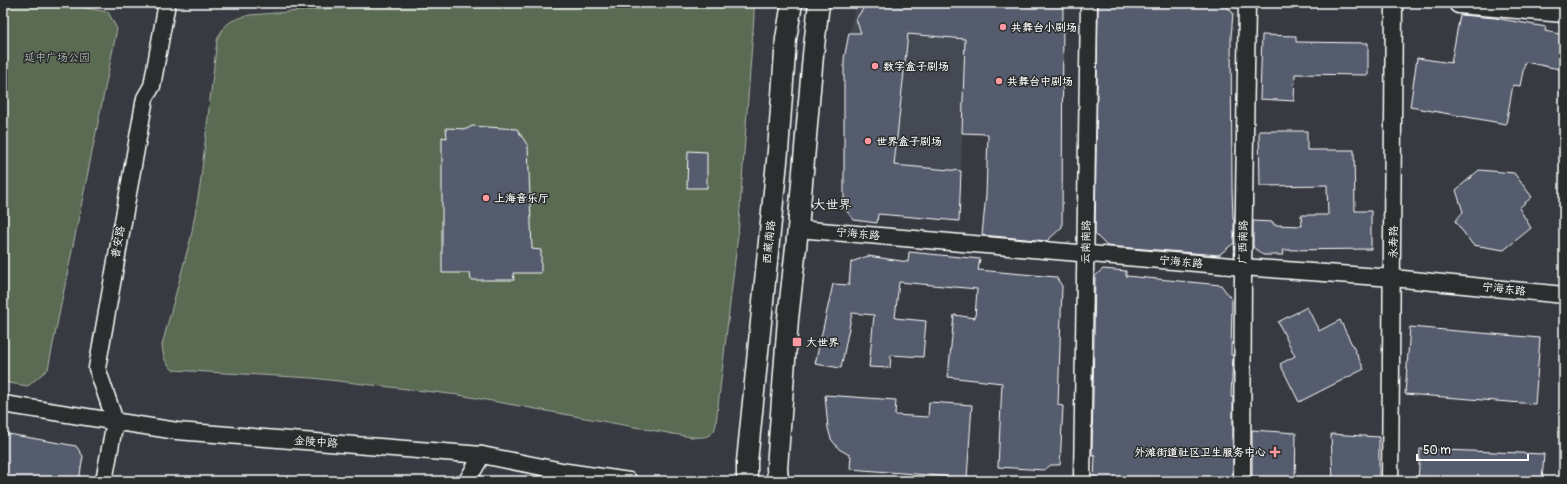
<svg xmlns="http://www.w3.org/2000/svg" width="1567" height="484" font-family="Pangolin,'LXGW WenKai TC',sans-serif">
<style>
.built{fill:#444952}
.green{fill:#5a6a53;stroke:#acb4a9}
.building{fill:#545c6d;stroke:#fff}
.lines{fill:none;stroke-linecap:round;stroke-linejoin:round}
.minor-casing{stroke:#fff;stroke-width:19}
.major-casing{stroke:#fff;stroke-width:23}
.minor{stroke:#2a2d2e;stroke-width:16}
.major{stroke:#2a2d2e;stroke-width:20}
.poi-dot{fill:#ff9aa2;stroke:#2a2d2e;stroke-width:1.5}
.labels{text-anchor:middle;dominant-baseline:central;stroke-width:3;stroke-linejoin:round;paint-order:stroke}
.poi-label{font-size:11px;font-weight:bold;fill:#fff;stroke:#2a2d2e;text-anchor:start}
.park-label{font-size:11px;fill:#acb4a9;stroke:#2a2d2e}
.street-label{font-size:11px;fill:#fff;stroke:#2a2d2e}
.quarter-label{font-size:13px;fill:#fff;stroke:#2a2d2e}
</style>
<rect width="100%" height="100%" fill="#373b41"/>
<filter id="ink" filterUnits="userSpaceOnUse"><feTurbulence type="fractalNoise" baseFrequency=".025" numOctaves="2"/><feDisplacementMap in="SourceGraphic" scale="8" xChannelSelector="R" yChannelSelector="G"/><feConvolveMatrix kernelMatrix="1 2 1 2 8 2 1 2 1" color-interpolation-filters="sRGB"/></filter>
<g filter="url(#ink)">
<path class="built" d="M 856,3 L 967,3 L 959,221 L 878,214 L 877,223 L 854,220 L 844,208 L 844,59 Z"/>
<g class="green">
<path d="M 3,3 L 59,3 L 108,12 L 117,29 L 48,369 L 28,386 L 3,382 Z"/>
<path d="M 398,3 L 752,3 L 754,6 L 754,16 L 738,235 L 716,423 C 716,425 715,430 713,432 C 705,442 684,435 673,434 L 459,395 L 312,378 L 173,370 C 165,363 163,356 162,345 L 191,237 L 200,186 L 217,40 C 225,22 231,20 250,15 Z"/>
</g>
<g class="building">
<path d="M 867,3 L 1063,3 L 1062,227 L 1047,241 L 982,235 L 986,195 L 988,134 L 962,133 L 965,39 L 908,34 L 894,165 L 961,171 L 959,221 L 878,214 L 877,223 L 854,220 L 844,208 L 844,59 L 849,33 L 861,33 L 856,19 Z"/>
<path d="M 1101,3 L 1223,3 L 1233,13 L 1231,37 L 1232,188 L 1233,219 L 1234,219 L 1234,243 L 1219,255 L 1107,246 L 1095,234 L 1098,5 Z"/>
<path d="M 1460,15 L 1495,18 L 1546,27 L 1545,31 L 1564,35 L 1564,70 L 1525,62 L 1520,86 L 1513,85 L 1506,124 L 1410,107 L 1417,58 L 1451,63 Z"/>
<path d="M 1262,35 L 1296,36 L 1296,42 L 1368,43 L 1368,75 L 1295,74 L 1294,101 L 1260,99 Z"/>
<path d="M 472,126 L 517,129 L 528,146 L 532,249 L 541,250 L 541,273 L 513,273 L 514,280 L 471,280 L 470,273 L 442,273 L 442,137 L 447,138 L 446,128 L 467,129 Z"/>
<path d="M 1259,131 L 1307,131 L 1307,150 L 1354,150 L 1355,211 L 1371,211 L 1371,249 L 1283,250 L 1284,255 L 1263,255 L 1253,247 L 1253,221 L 1273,222 L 1274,225 L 1302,226 L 1301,215 L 1328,215 L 1327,185 L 1260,186 Z"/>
<path d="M 688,151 L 707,152 L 707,188 L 687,188 Z"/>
<path d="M 1479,170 L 1514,173 L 1532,197 L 1519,208 L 1531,228 L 1504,250 L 1473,245 L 1455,221 L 1463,212 L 1456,190 Z"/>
<path d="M 909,252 L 980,259 L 978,270 L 1056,277 L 1062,286 L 1058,405 L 1063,406 L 1060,465 L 1051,465 L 1044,470 L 998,467 L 1002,383 L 948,377 L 954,315 L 975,318 L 977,289 L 899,282 L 895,318 L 926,321 L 923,357 L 891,355 L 890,368 L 869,367 L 874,315 L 852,313 L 841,368 L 815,364 L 833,284 L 849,285 L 851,262 L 868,256 L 908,262 Z"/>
<path d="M 1103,269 L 1126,271 L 1126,276 L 1221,285 L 1232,300 L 1231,355 L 1233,355 L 1231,397 L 1233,397 L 1233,481 L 1094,481 L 1095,456 L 1092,455 L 1095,276 Z"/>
<path d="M 1307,307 L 1319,331 L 1340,320 L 1364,369 L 1299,402 L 1280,364 L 1295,356 L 1278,322 Z"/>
<path d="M 1410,327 L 1540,338 L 1535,404 L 1405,394 Z"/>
<path d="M 825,395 L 896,400 L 895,415 L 928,417 L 929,402 L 972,405 L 967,478 L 850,469 L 851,456 L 839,449 L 831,439 L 828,428 Z"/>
<path d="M 1252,430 L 1296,433 L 1295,481 L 1252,481 Z"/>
<path d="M 3,433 L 76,446 L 83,456 L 79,481 L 3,481 Z"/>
<path d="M 1331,434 L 1379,437 L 1379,481 L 1333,481 Z"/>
<path d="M 1420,449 L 1544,454 L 1542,481 L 1418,481 Z"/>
</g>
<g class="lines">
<g class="minor-casing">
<g id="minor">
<path d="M 798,229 L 1243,267 L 1393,278 L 1564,295"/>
<path d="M 3,404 L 177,431 L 482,455 L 567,472 L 629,481"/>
<path d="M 104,481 L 115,421 L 97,368 L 145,98 L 152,86 L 167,3"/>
<path d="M 467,481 L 482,455"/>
<path d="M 1082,481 L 1089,3"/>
<path d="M 1242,481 L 1243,267 L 1247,3"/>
<path d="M 1390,481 L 1394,3"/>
</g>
</g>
<g class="major-casing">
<g id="major">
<path d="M 1459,3 L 1564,12"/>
<path d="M 747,481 L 747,462 L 778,151 L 786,39 L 792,3"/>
<path d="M 778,481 L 777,468 L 788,319 L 798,229 L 813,55 L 819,3"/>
</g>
</g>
<use href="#minor" class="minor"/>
<use href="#major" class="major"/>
</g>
</g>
<g class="poi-dot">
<circle cx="1003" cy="27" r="4"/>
<circle cx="875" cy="66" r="4"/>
<circle cx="999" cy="81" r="4"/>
<circle cx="868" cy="141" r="4"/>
<circle cx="486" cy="198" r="4"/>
<rect x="792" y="337" width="10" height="10" rx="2"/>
<path d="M1273 446h4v4h4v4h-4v4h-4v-4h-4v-4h4z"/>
</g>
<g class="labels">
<g class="poi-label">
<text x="1011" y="27">共舞台小剧场</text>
<text x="883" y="66">数字盒子剧场</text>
<text x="1007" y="81">共舞台中剧场</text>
<text x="876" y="141">世界盒子剧场</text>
<text x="494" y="198">上海音乐厅</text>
<text x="806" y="342">大世界</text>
<text x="1266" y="452" text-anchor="end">外滩街道社区卫生服务中心</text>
</g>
<g class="park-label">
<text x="57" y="57">延中广场公园</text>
</g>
<g class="street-label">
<text transform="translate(858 234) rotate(5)">宁海东路</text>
<text transform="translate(118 242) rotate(-80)">普安路</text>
<text transform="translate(769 242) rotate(-84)">西藏南路</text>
<text transform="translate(1086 242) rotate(-89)">云南南路</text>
<text transform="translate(1243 242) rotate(-89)">广西南路</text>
<text transform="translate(1393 242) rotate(-90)">永寿路</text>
<text transform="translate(1181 262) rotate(5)">宁海东路</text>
<text transform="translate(1504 289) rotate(6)">宁海东路</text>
<text transform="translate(316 442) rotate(4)">金陵中路</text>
</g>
<g class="quarter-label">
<text x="832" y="205">大世界</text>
</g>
</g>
<rect width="1567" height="484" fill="none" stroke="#2a2d2e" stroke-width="16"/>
<rect x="8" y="8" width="1551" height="468" fill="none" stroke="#fff" stroke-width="1.5" filter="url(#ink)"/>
<path d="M1417 454v6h111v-6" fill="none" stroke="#ffffff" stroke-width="2"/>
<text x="1423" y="454" font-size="12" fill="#ffffff" stroke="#2a2d2e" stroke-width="3" paint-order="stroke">50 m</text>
</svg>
